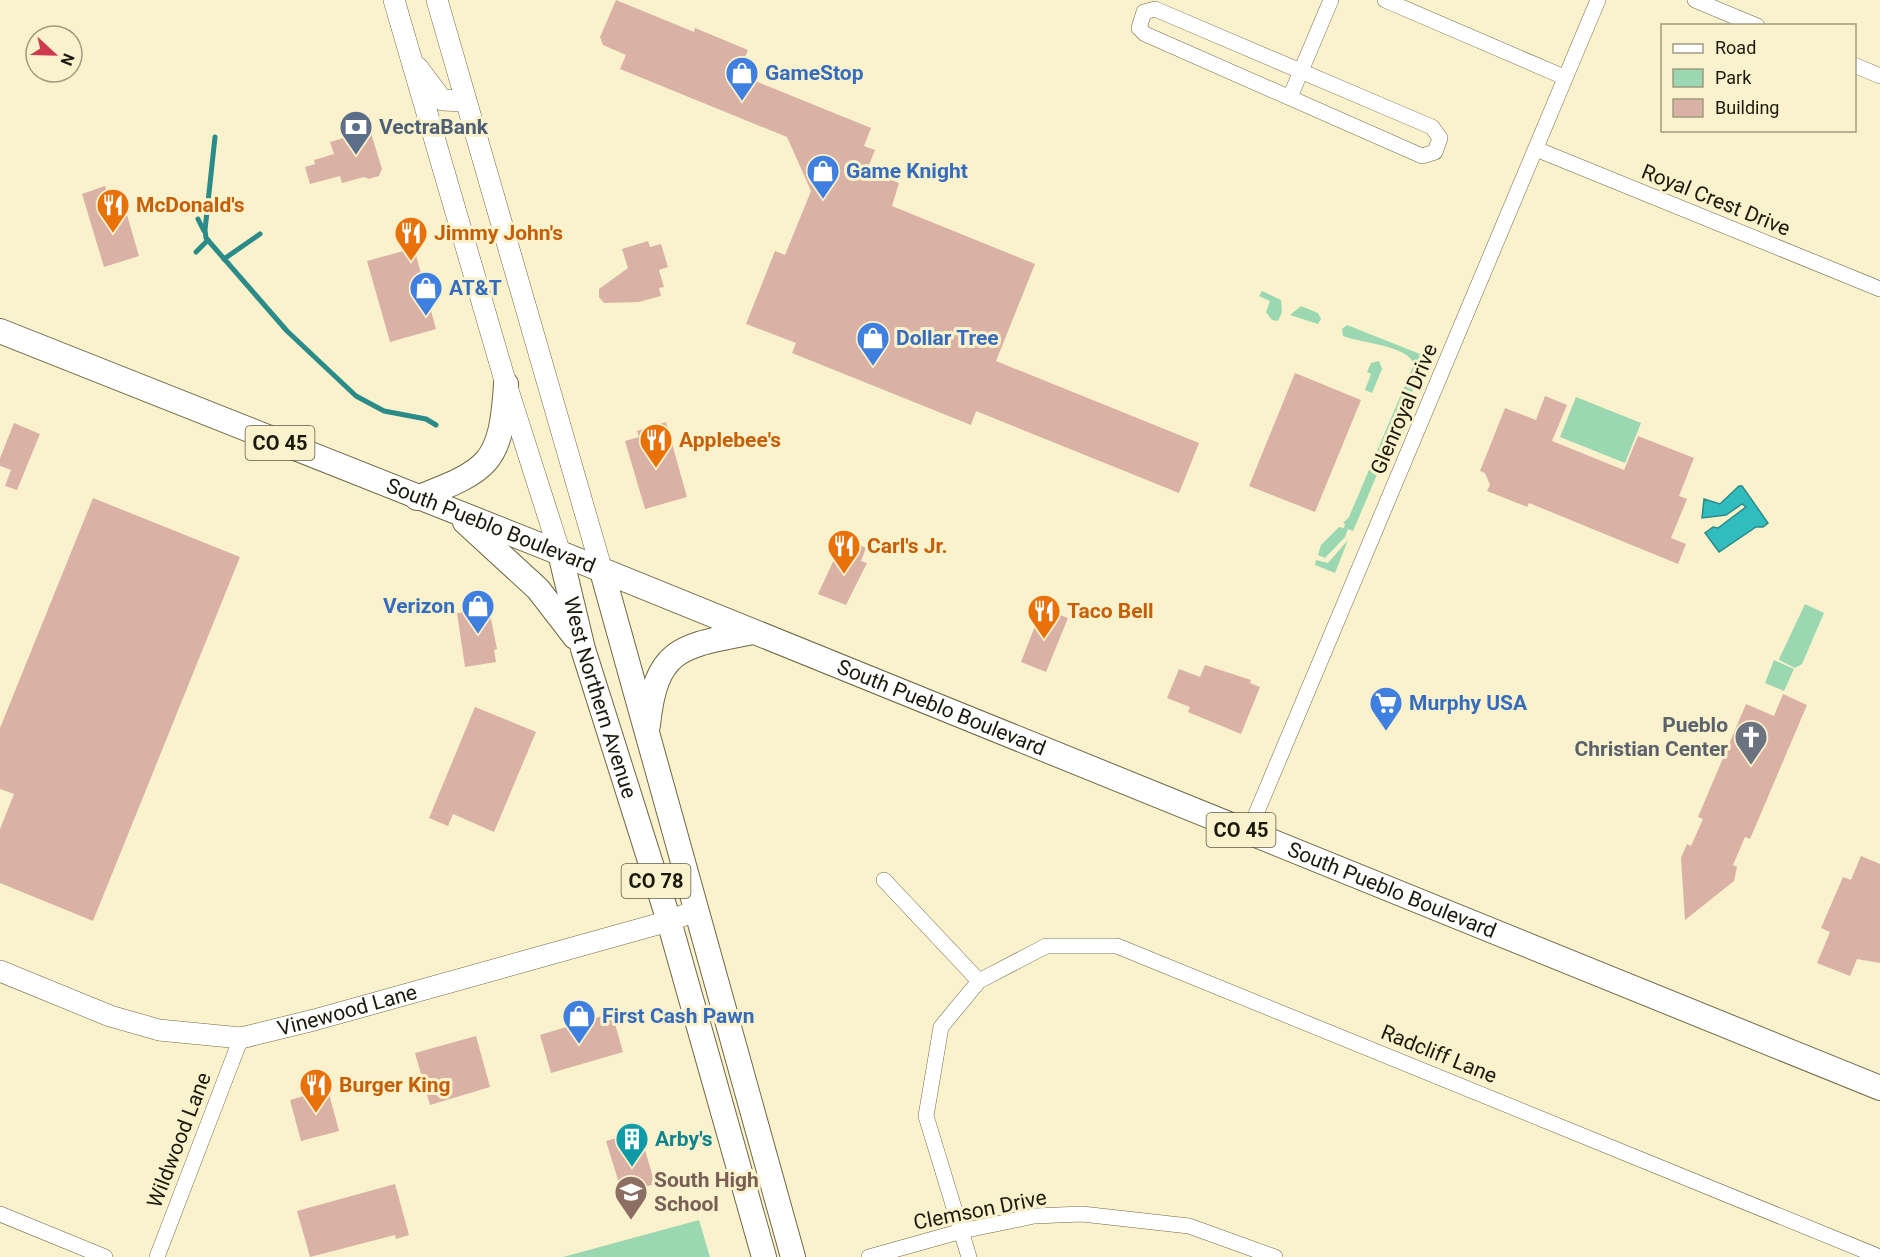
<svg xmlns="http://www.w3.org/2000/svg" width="1880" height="1257" font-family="Roboto,sans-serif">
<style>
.green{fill:#9bd8b2}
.water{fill:#31bcbe;stroke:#2b8b89;stroke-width:1.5}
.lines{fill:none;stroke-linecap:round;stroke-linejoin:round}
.stream{stroke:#2b8b89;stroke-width:5}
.building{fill:#dab2a5}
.street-casing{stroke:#6e6847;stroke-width:16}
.secondary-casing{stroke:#6e6847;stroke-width:22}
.primary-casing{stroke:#6e6847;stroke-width:26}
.street{stroke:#fff;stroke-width:15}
.secondary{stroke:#fff;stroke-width:21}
.primary{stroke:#fff;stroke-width:24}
.labels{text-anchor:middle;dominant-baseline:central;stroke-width:6;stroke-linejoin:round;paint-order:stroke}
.shield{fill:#f9f2cd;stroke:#5e5b46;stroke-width:1.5}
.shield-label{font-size:20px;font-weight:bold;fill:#1c1a0c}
.shop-label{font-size:21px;font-weight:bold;fill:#366cbe;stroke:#f9f2cd;text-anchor:start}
.service-label{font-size:21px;font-weight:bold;fill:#4e5e75;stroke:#f9f2cd;text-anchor:start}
.street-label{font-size:21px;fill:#1c1a0c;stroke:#f9f2cd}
.food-label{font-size:21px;font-weight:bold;fill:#c56008;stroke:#f9f2cd;text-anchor:start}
.worship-label{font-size:21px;font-weight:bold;fill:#5b616d;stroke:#f9f2cd;text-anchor:end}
.culture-label{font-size:21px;font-weight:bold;fill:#0d838f;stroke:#f9f2cd;text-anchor:start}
.education-label{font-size:21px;font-weight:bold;fill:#785e54;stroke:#f9f2cd;text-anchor:start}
</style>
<rect width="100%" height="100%" fill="#f9f2cd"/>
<g class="green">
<path d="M 1262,291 L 1281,300 L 1282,312 L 1278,321 L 1272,320 L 1266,312 L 1270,301 L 1259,296 Z"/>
<path d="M 1301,306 L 1318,313 L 1321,319 L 1318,324 L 1290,315 Z"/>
<path d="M 1347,325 L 1420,354 L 1424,364 L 1353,531 L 1348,529 L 1345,537 L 1325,558 L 1318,555 L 1321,545 L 1339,527 L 1344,528 L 1345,524 L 1343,523 L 1349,517 L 1414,364 C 1407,345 1360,343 1343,336 L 1342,329 Z"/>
<path d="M 1379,361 L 1382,369 L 1372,393 L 1365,390 L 1371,374 L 1367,372 L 1371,363 Z"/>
<path d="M 1576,397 L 1641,423 L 1625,463 L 1560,437 Z"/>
<path d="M 1348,540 L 1335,573 L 1315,565 L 1316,560 L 1328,563 Z"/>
<path d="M 1805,604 L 1824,613 L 1802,664 L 1795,668 L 1779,660 L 1780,657 Z"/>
<path d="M 1774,660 L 1794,669 L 1784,691 L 1765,683 Z"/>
<path d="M 699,1220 L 710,1257 L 563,1257 Z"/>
</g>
<path class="water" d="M 1739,486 L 1742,486 L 1768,523 L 1763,527 L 1756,527 L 1719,552 L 1705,533 L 1713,527 L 1718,528 L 1746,507 L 1742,504 L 1726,515 L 1702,518 L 1704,499 L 1720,504 Z"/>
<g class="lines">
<g class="stream">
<path d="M 215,137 L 205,230 L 206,238 L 287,331 L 356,396 L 384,411 L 426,419 L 436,425"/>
<path d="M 198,219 L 204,231"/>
<path d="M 196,252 L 208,240"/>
<path d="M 224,259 L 260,234"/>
</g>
</g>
<g class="building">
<path d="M 616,0 L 694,32 L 695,28 L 748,50 L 738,74 L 871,128 L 864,146 L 875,150 L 867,170 L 899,183 L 892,206 L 1035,264 L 996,361 L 1199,443 L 1179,493 L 976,411 L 971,425 L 792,353 L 796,343 L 746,324 L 775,251 L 785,255 L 811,191 L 787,137 L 620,69 L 626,55 L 603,45 L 600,37 Z"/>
<path d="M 370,130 L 382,169 L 379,176 L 369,179 L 364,177 L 342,183 L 340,176 L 310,184 L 305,167 L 315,164 L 314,160 L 334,154 L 330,142 Z"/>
<path d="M 105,186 L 113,212 L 125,208 L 139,256 L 104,267 L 82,194 Z"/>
<path d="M 648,241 L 650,247 L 661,244 L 668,267 L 659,270 L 664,287 L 659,288 L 661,296 L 639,302 L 604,303 L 599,297 L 599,289 L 628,268 L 622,249 Z"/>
<path d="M 414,248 L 436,329 L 390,342 L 367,261 Z"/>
<path d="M 1295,373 L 1361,400 L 1315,512 L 1249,486 Z"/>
<path d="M 1545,396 L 1567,405 L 1552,441 L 1624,470 L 1638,436 L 1694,458 L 1679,496 L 1687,499 L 1671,538 L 1686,544 L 1678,564 L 1529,503 L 1527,507 L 1487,491 L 1490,485 L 1485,473 L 1480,471 L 1505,408 L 1536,420 Z"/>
<path d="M 666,422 L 687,497 L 645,509 L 625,441 L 639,437 L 637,431 Z"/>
<path d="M 14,423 L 40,434 L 17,490 L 5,486 L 11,470 L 0,466 L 0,458 Z"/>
<path d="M 93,498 L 240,557 L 93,921 L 0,883 L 0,829 L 14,794 L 0,789 L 0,728 Z"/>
<path d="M 844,538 L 866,548 L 861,561 L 867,563 L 846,605 L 818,594 Z"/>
<path d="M 1042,608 L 1068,618 L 1046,672 L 1021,662 Z"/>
<path d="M 489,609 L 497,649 L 494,650 L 496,662 L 465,667 L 457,613 Z"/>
<path d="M 1205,665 L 1251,680 L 1250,683 L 1260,687 L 1241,734 L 1188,712 L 1190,707 L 1167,698 L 1179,669 L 1200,677 Z"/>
<path d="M 1783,694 L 1807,705 L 1750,839 L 1745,837 L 1733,865 L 1737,867 L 1734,881 L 1685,920 L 1681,858 L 1687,844 L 1691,846 L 1703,819 L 1698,817 L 1746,704 L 1774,716 Z"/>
<path d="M 475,707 L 536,732 L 494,832 L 453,814 L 448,826 L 429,818 Z"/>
<path d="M 1861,856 L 1880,864 L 1880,963 L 1857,959 L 1850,976 L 1817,963 L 1830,932 L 1821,928 L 1843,877 L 1851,880 Z"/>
<path d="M 612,1013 L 623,1052 L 551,1073 L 540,1035 Z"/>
<path d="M 476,1036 L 490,1087 L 430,1105 L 415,1053 Z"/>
<path d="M 322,1085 L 324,1091 L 328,1090 L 339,1131 L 301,1141 L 290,1100 L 307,1095 L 305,1089 Z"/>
<path d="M 633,1133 L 635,1138 L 641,1136 L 655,1184 L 622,1193 L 606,1141 Z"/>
<path d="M 395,1184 L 409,1235 L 396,1239 L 395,1235 L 310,1257 L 297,1211 Z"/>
</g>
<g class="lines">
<g class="street-casing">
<g id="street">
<path d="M 1385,0 L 1564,77"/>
<path d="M 1695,0 L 1757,26"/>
<path d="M 1155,9 L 1432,127 L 1440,138 L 1435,152 L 1422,156 L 1145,34 L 1139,28 L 1144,12 Z"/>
<path d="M 1854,65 L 1880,76"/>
<path d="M 1290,97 L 1331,0"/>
<path d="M 1536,149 L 1880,289"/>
<path d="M 1248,833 L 1598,0"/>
<path d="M 884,880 L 979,981 L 941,1027 L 926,1116 L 969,1257"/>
<path d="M 979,981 L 1046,946 L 1117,946 L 1880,1257"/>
<path d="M 0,1214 L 105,1257"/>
<path d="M 157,1257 L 241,1038"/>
<path d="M 869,1257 L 962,1231 L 1034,1216 L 1082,1214 L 1189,1226 L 1275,1257"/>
</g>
</g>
<g class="secondary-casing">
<g id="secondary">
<path d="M 394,0 L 506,384 L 560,553"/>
<path d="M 437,0 L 602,571"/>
<path d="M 418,68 L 442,100 L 466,101"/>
<path id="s1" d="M 0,971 L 110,1016 L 159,1030 L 241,1038 L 314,1020 L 669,921 L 695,911"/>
</g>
</g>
<g class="primary-casing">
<g id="primary">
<path id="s2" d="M 0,331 L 560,553 L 1880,1088"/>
<path d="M 417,498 C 488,470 501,465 506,384"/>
<path d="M 465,522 L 538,589 L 575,637"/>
<path id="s3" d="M 560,553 L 583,649 L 669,921 L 764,1257"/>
<path d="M 602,571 L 793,1257"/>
<path d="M 648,725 C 656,645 684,646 753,632"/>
</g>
</g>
<use href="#street" class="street"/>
<use href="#secondary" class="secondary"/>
<use href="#primary" class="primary"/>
</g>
<defs>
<g id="shop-pin" transform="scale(1.725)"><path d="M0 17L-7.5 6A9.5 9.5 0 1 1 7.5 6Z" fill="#3f7fe0" stroke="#f9f2cd"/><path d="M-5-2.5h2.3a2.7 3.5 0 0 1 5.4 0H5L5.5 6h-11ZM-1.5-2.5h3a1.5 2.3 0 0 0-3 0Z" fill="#fff"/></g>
<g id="bank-pin" transform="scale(1.725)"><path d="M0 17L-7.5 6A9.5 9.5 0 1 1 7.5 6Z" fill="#5c6f8a" stroke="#f9f2cd"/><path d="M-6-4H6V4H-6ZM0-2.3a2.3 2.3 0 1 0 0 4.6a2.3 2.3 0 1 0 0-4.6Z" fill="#fff"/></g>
<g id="restaurant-pin" transform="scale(1.725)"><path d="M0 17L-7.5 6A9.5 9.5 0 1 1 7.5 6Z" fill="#e8710a" stroke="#f9f2cd"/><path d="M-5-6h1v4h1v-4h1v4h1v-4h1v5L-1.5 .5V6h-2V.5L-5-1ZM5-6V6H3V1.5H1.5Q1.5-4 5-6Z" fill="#fff"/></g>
<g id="supermarket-pin" transform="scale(1.725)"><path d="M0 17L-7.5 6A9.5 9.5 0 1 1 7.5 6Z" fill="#3f7fe0" stroke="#f9f2cd"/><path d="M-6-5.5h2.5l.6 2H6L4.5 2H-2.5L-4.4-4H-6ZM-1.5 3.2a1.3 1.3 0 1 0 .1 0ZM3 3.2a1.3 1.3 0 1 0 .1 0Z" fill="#fff"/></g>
<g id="church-pin" transform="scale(1.725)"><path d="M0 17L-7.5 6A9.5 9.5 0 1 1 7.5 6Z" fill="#6b7280" stroke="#f9f2cd"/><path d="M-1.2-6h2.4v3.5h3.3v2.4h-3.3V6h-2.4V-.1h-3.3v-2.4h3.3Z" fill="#fff"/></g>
<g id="building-pin" transform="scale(1.725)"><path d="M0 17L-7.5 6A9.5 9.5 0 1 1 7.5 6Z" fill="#0f9aa8" stroke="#f9f2cd"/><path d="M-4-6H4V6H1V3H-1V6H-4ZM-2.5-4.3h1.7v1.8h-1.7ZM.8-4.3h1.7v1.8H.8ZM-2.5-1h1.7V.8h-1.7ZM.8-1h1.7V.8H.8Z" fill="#fff"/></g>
<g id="school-pin" transform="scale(1.725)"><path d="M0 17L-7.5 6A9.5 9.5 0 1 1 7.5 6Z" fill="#8d6e63" stroke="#f9f2cd"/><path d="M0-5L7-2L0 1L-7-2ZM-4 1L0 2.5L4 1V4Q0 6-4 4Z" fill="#fff"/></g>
</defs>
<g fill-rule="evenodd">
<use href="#shop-pin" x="742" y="73"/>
<use href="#bank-pin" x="356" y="127"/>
<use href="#shop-pin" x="823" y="171"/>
<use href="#restaurant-pin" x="113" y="205"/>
<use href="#restaurant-pin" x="411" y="233"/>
<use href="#shop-pin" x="426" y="288"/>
<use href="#shop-pin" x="873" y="338"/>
<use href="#restaurant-pin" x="656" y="440"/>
<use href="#restaurant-pin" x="844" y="546"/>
<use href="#shop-pin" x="478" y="606"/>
<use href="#restaurant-pin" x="1044" y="611"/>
<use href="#supermarket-pin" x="1386" y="703"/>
<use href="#church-pin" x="1751" y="737"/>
<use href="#shop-pin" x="579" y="1016"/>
<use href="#restaurant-pin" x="316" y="1085"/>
<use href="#building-pin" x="632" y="1139"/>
<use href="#school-pin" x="631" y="1192"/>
</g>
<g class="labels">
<g class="shield">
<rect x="245.5" y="426" width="69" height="34" rx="4.5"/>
<rect x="1206.5" y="813" width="69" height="34" rx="4.5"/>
<rect x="621.5" y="864" width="69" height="34" rx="4.5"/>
</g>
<g class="shield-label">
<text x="280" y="443">CO 45</text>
<text x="1241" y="830">CO 45</text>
<text x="656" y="881">CO 78</text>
</g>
<g class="shop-label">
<text x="765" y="73">GameStop</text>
<text x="846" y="171">Game Knight</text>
<text x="449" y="288">AT&amp;T</text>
<text x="896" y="338">Dollar Tree</text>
<text x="455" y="606" text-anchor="end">Verizon</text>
<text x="1409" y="703">Murphy USA</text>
<text x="602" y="1016">First Cash Pawn</text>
</g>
<g class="service-label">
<text x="379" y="127">VectraBank</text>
</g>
<g class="street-label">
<text transform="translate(1716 200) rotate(22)">Royal Crest Drive</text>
<text transform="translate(1404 409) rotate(-67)">Glenroyal Drive</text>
<text stroke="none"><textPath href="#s2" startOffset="528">South Pueblo Boulevard</textPath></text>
<text stroke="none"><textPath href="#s3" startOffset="150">West Northern Avenue</textPath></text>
<text stroke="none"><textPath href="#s2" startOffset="1014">South Pueblo Boulevard</textPath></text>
<text stroke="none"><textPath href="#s2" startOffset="1500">South Pueblo Boulevard</textPath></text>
<text stroke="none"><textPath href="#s1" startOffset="362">Vinewood Lane</textPath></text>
<text transform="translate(1439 1054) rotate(22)">Radcliff Lane</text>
<text transform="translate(179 1140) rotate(-69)">Wildwood Lane</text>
<text transform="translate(980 1210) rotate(-11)">Clemson Drive</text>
</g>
<g class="food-label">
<text x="136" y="205">McDonald's</text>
<text x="434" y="233">Jimmy John's</text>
<text x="679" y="440">Applebee's</text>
<text x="867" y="546">Carl's Jr.</text>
<text x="1067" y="611">Taco Bell</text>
<text x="339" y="1085">Burger King</text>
</g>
<g class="worship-label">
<text x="1728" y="725">Pueblo<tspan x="1728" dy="24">Christian Center</tspan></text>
</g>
<g class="culture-label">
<text x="655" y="1139">Arby's</text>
</g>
<g class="education-label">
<text x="654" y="1180">South High<tspan x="654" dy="24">School</tspan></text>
</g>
</g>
<rect x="1661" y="24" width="195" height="108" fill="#f9f2cd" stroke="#a19c80" stroke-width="1.5"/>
<rect x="1673" y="44" width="30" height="9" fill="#ffffff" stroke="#a19c80" stroke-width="1.5"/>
<text x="1715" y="54" font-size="18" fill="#1c1a0c">Road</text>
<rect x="1673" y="69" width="30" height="18" fill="#9bd8b2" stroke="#a19c80" stroke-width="1.5"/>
<text x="1715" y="84" font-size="18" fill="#1c1a0c">Park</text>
<rect x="1673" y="99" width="30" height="18" fill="#dab2a5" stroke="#a19c80" stroke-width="1.5"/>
<text x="1715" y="114" font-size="18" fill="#1c1a0c">Building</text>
<g transform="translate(54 54) rotate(112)"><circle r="28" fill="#f9f2cd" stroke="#a19c80" stroke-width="1.5"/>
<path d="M0-4.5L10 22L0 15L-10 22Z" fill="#cd3c4e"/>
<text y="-9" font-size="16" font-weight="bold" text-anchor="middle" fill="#1c1a0c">N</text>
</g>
</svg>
